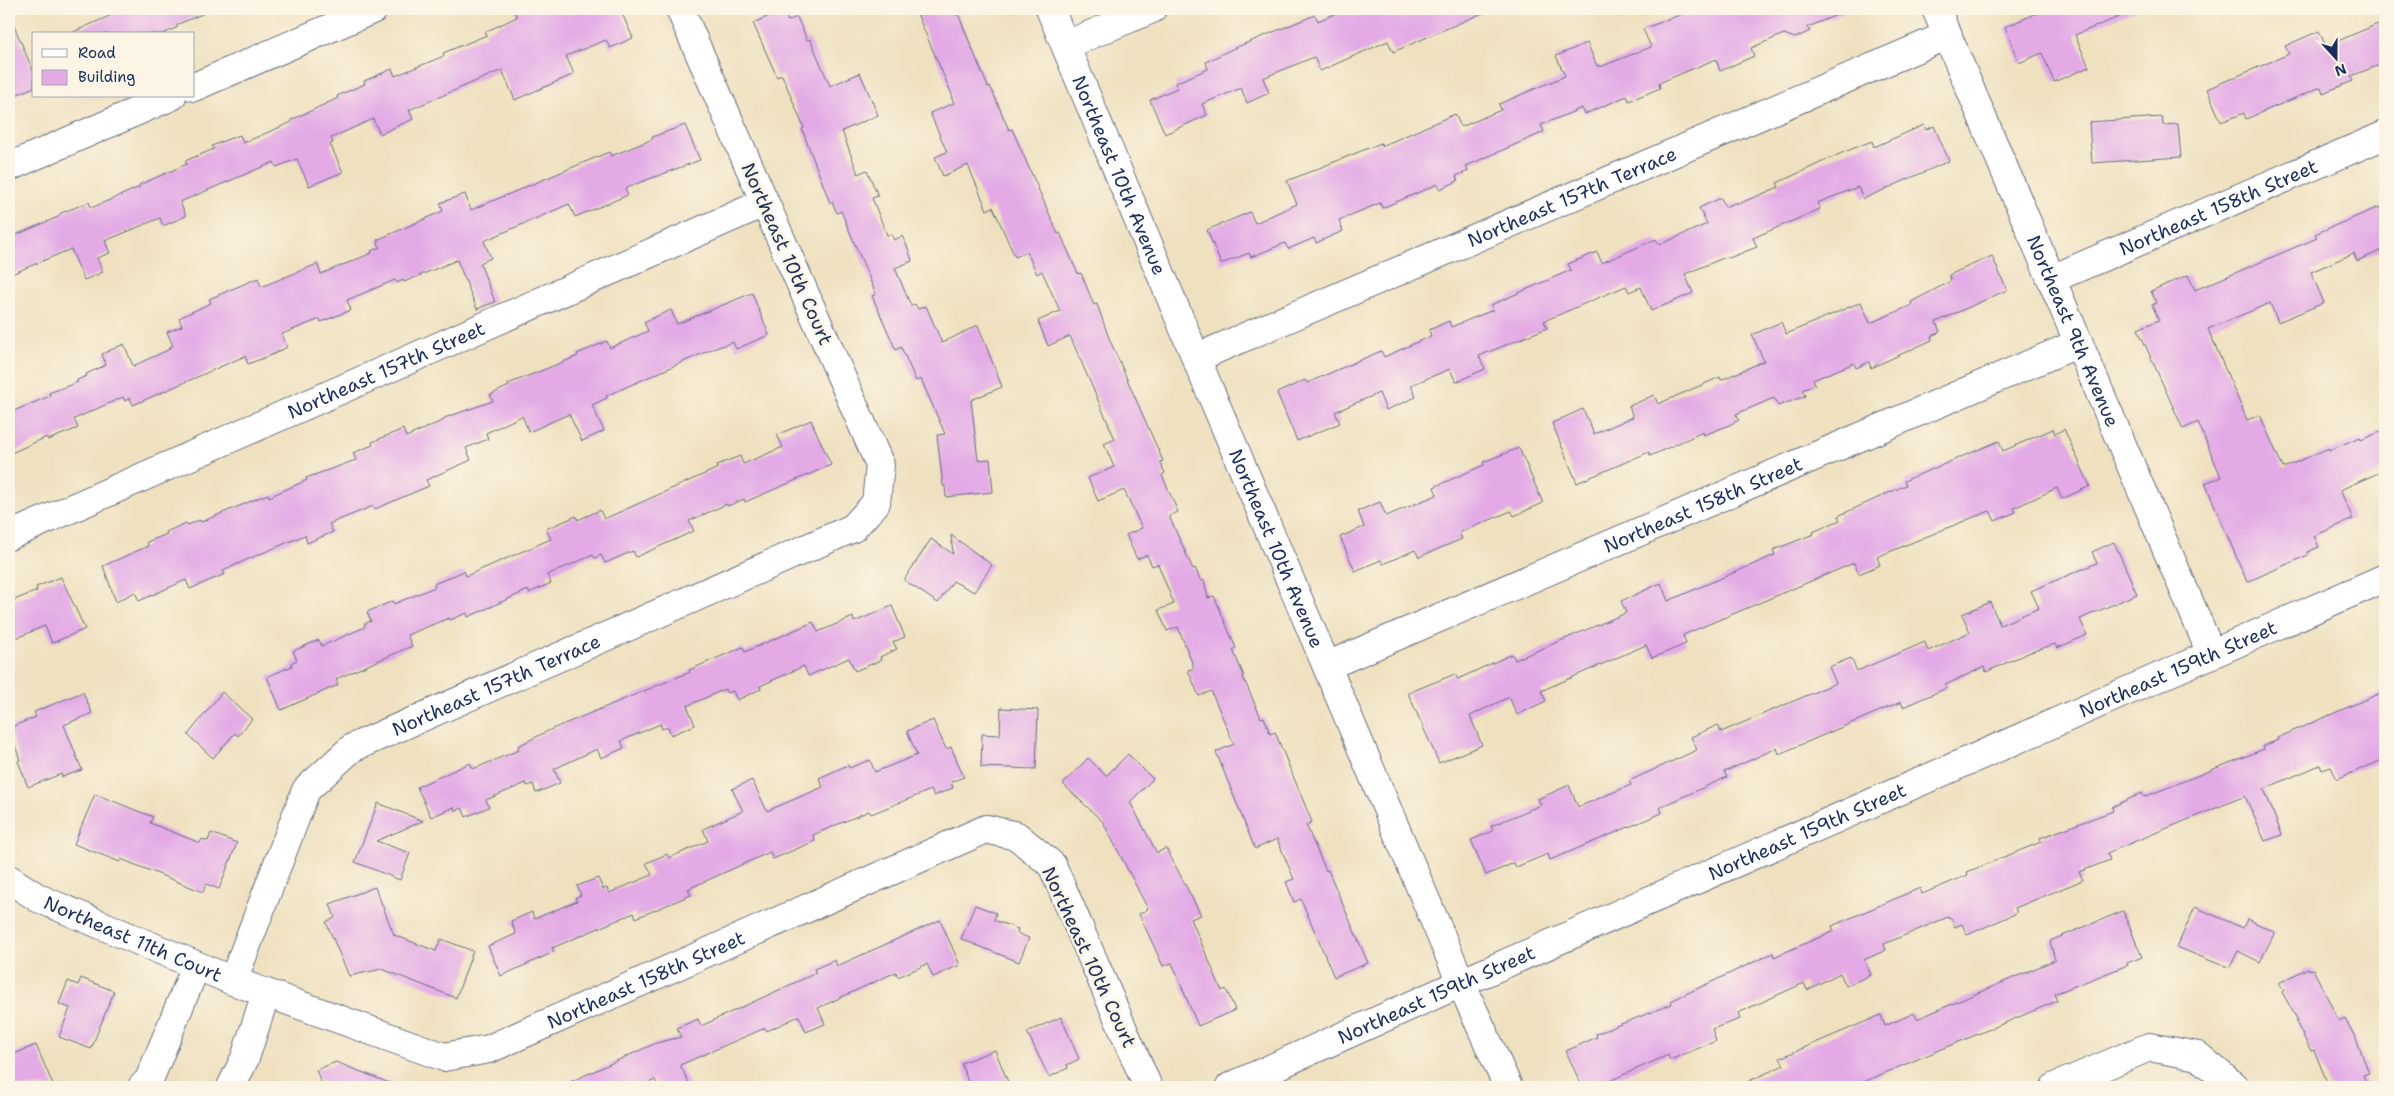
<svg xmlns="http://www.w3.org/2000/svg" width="2394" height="1096" font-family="'Shantell Sans',sans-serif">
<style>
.building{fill:#e3aae6}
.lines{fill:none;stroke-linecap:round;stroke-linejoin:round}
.minor-casing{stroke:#656d80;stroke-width:30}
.tertiary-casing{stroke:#656d80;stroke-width:30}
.minor{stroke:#fff;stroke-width:28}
.tertiary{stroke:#fff;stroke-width:28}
.labels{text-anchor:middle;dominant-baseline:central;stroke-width:5;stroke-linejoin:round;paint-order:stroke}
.street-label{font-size:19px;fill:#1b2f5e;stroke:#fcf5e5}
</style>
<rect width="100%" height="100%" fill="#fcf5e5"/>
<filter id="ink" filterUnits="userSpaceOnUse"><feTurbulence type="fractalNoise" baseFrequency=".02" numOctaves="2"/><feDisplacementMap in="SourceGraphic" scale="10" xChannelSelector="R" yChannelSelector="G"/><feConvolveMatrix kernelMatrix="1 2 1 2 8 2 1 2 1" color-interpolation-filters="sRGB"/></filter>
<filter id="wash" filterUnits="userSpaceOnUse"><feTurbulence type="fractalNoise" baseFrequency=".0096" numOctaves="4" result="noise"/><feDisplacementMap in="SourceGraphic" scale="20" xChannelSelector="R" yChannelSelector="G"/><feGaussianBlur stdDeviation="1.12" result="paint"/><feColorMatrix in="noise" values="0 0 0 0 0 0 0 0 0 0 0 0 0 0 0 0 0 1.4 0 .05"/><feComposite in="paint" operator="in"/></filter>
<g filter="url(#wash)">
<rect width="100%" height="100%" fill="#efe1c0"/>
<g id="blocks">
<g class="building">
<path d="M 125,9 L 214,9 L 176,25 L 178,27 L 163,34 L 69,34 Z"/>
<path d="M 513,9 L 620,9 L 633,38 L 610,48 L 606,40 L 566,56 L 574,74 L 515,100 L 502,70 L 409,110 L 413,119 L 380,134 L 373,119 L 331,138 L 333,143 L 330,144 L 343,172 L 309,186 L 297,159 L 276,167 L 274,162 L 180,202 L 186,216 L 163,226 L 160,218 L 105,241 L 110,253 L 97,258 L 103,272 L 84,280 L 71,249 L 9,275 L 9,238 L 58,217 L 61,213 L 89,202 L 91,208 L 140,187 L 139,185 L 187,164 L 185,161 L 214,149 L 212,146 L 226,140 L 240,135 L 243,143 L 292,122 L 291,120 L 338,98 L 337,96 L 365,84 L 364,81 L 392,69 L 395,76 L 444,56 L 443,53 L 487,35 L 485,32 L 517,17 Z"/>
<path d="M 915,9 L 953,9 L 956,15 L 958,14 L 988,87 L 990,86 L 1009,130 L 1012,129 L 1058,234 L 1060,233 L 1078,274 L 1081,273 L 1094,305 L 1097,304 L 1109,338 L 1163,461 L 1160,462 L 1165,473 L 1162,475 L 1178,512 L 1169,516 L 1193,569 L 1195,568 L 1201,581 L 1204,580 L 1208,598 L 1214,596 L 1236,648 L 1233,650 L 1244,676 L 1243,677 L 1261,718 L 1264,717 L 1270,734 L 1275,732 L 1312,822 L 1306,825 L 1326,871 L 1328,870 L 1368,963 L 1334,977 L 1301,899 L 1294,902 L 1286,882 L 1294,879 L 1277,839 L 1255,849 L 1216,752 L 1234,744 L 1211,691 L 1199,696 L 1188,670 L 1194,668 L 1178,627 L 1167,631 L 1158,610 L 1174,604 L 1158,564 L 1152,566 L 1147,555 L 1137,559 L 1126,535 L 1142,528 L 1124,490 L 1098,501 L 1088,478 L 1114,467 L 1104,444 L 1115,439 L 1070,336 L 1048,346 L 1038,321 L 1060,311 L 1042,271 L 1037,274 L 1027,252 L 1015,257 L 993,207 L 987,210 L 968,165 L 943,176 L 935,157 L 947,152 L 930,113 L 954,103 L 951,97 L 953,97 Z"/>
<path d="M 1346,9 L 1492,9 L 1393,52 L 1388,41 L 1320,71 L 1314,57 L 1263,78 L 1269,93 L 1247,103 L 1241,88 L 1202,104 L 1207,115 L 1165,134 L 1150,100 L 1177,88 L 1175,83 L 1208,69 L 1206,62 L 1232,49 L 1315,15 L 1318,21 Z"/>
<path d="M 1695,9 L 1850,9 L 1808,27 L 1810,31 L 1795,38 L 1784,34 L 1751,48 L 1754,56 L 1720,71 L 1716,59 L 1659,83 L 1660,88 L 1629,101 L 1627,96 L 1585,114 L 1582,108 L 1541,125 L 1544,132 L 1466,166 L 1468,171 L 1456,176 L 1458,181 L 1440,189 L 1438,184 L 1382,208 L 1380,203 L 1339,220 L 1343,231 L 1316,243 L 1314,238 L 1288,249 L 1285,243 L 1251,257 L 1249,253 L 1221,264 L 1207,230 L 1250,212 L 1255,223 L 1297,204 L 1287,181 L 1381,143 L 1382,146 L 1455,114 L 1461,127 L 1501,110 L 1499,104 L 1565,76 L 1556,56 L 1587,43 L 1597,66 L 1599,65 L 1600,67 L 1651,47 L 1643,29 Z"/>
<path d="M 2046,9 L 2138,9 L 2075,35 L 2089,67 L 2054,82 L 2042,53 L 2019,63 L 2005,27 Z"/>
<path d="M 783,10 L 788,21 L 797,17 L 807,40 L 810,39 L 830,86 L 860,73 L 878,115 L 842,131 L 858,174 L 867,170 L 878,196 L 872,198 L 887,235 L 891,234 L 894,240 L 902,236 L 908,248 L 912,261 L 895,268 L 911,306 L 915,304 L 918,309 L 926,306 L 942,343 L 978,325 L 1002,387 L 971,400 L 978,460 L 990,459 L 993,492 L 946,497 L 945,486 L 943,486 L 937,435 L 945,434 L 921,379 L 916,381 L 901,347 L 896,350 L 872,296 L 876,294 L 841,211 L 837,213 L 832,202 L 830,203 L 802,129 L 804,128 L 782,75 L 777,77 L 753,23 Z"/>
<path d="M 9,14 L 34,73 L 34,87 L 9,98 Z"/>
<path d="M 2385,21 L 2385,63 L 2351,76 L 2353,81 L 2323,93 L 2321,87 L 2246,119 L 2244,113 L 2221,122 L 2207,89 L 2289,54 L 2285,46 L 2319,31 L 2326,46 Z"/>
<path d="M 2162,117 L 2163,125 L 2178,124 L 2181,157 L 2092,163 L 2089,122 Z"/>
<path d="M 685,125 L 700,160 L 625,188 L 628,195 L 575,217 L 569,204 L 484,241 L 491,258 L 480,263 L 495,302 L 477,309 L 457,260 L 404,282 L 403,280 L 397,283 L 395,280 L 347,300 L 351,310 L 321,322 L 320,319 L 282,334 L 287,347 L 274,354 L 248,364 L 245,356 L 133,405 L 130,398 L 125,401 L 123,397 L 74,419 L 78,428 L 48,440 L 47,437 L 9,454 L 9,413 L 50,396 L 49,393 L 78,382 L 77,380 L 87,376 L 86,374 L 106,365 L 102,354 L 124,344 L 133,366 L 170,349 L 170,347 L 173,346 L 167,332 L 182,326 L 179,318 L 211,303 L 209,299 L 258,278 L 261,287 L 317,264 L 321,274 L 372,253 L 371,251 L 380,247 L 377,240 L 443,211 L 440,203 L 465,194 L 471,210 L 609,152 L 611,156 L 653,139 L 652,137 Z"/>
<path d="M 1924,125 L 1926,130 L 1934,126 L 1949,161 L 1863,199 L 1858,187 L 1817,203 L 1820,209 L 1753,238 L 1757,247 L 1729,258 L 1728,256 L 1685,274 L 1693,293 L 1651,311 L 1641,287 L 1629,292 L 1626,286 L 1544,321 L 1547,328 L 1479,356 L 1485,369 L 1456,382 L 1450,369 L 1411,385 L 1416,397 L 1386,410 L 1379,393 L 1335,412 L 1340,423 L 1297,441 L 1277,393 L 1305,380 L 1307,383 L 1381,351 L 1384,357 L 1431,336 L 1429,330 L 1449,321 L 1451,327 L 1493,310 L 1491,305 L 1571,270 L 1568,264 L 1597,252 L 1602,263 L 1656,239 L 1659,245 L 1707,224 L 1699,208 L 1721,198 L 1725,207 L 1737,202 L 1738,204 L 1779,187 L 1777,183 L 1844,152 L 1872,141 L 1874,147 Z"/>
<path d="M 2379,207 L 2385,220 L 2385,249 L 2357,261 L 2354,253 L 2311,272 L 2324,303 L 2278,322 L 2270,303 L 2208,329 L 2247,420 L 2260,415 L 2283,468 L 2329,448 L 2329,450 L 2360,437 L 2361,440 L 2385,430 L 2385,470 L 2340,490 L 2353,519 L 2314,536 L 2319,547 L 2307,552 L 2308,555 L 2247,582 L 2205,483 L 2221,477 L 2198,422 L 2183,429 L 2138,329 L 2159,320 L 2152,305 L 2156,303 L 2151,291 L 2188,275 L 2195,290 L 2317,238 L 2315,234 Z"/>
<path d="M 1992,256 L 2007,290 L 1936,322 L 1940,332 L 1931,336 L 1932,340 L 1871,368 L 1869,362 L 1856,368 L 1854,363 L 1813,380 L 1815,385 L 1802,390 L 1805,396 L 1778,406 L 1774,398 L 1736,414 L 1739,420 L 1727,426 L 1704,435 L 1703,432 L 1650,456 L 1649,452 L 1577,483 L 1552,423 L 1583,409 L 1594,434 L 1633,417 L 1629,406 L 1641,401 L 1654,395 L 1658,404 L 1720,377 L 1721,380 L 1764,361 L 1752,335 L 1781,322 L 1786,334 L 1861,302 L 1870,323 L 1912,305 L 1911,302 L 1951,281 L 1949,275 Z"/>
<path d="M 752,293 L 769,335 L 736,349 L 733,342 L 710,350 L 606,396 L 607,398 L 592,405 L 604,431 L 582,441 L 569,414 L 529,432 L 522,416 L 486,433 L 488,439 L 466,448 L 471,460 L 426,480 L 429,486 L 375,509 L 373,506 L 329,524 L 333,532 L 307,543 L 305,535 L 246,560 L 223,571 L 225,574 L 190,589 L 186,580 L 139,601 L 135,592 L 116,602 L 103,566 L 148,546 L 147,542 L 167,534 L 166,532 L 186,523 L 188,525 L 200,520 L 201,522 L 268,494 L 269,497 L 307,480 L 306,478 L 356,460 L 353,453 L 373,445 L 372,442 L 403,429 L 406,437 L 444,420 L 444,418 L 493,401 L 490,395 L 509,386 L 508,384 L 578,356 L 577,354 L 607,341 L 610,348 L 648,331 L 644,322 L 671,310 L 677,324 Z"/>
<path d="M 811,420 L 831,465 L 745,502 L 744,499 L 728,506 L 727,504 L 689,521 L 694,531 L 636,557 L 633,551 L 605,563 L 601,555 L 595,558 L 593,555 L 547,575 L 551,583 L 529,593 L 528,590 L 468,617 L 467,613 L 450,620 L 449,618 L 407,635 L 412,646 L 336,679 L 338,685 L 281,710 L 267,677 L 292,666 L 291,663 L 297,660 L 293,651 L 319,640 L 322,646 L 365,627 L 364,624 L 371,621 L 367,612 L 393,601 L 394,604 L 435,587 L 434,584 L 464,571 L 466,576 L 551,539 L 546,529 L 576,516 L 578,520 L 600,510 L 604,519 L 718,468 L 717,465 L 740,456 L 743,464 L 783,447 L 777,435 Z"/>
<path d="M 2053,429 L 2055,434 L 2064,429 L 2090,486 L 2062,499 L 2057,488 L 2014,508 L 2016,512 L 1995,521 L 1990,511 L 1969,519 L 1877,557 L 1880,565 L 1859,574 L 1854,563 L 1683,635 L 1686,644 L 1652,658 L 1646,645 L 1541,691 L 1546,701 L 1517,715 L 1509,697 L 1470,716 L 1482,745 L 1439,763 L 1408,693 L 1455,674 L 1458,679 L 1512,654 L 1515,660 L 1626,613 L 1621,601 L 1661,583 L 1668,601 L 1775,555 L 1773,550 L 1814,534 L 1813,532 L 1840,520 L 1838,516 L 1906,485 L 1904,481 L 1999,441 L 2003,451 Z"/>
<path d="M 1519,448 L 1543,503 L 1514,516 L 1511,511 L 1459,533 L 1462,539 L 1419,557 L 1415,550 L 1383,564 L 1381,560 L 1355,571 L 1340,537 L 1364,527 L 1358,511 L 1380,502 L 1386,516 L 1437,495 L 1434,487 L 1484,465 L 1483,462 Z"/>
<path d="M 951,535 L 992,565 L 974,592 L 953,581 L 938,603 L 904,580 L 931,539 L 953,554 Z"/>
<path d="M 2114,542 L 2137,594 L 2080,619 L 2087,635 L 2057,648 L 2055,644 L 2028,653 L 1986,672 L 1984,667 L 1945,685 L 1947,688 L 1903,707 L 1901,702 L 1779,754 L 1777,748 L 1724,772 L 1727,777 L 1660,807 L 1662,813 L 1550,860 L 1548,854 L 1516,867 L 1514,863 L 1486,875 L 1471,840 L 1493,831 L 1491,826 L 1541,805 L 1538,799 L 1569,785 L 1578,807 L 1631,785 L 1629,781 L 1697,750 L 1691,737 L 1718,725 L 1721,732 L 1836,683 L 1829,667 L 1851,658 L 1857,671 L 1925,642 L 1928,651 L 1970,632 L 1962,614 L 1990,602 L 2000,625 L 2039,608 L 2031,591 L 2097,563 L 2092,552 Z"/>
<path d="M 61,577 L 85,629 L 52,643 L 45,626 L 9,641 L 9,602 L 37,591 L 36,587 Z"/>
<path d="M 892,606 L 905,637 L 893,642 L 897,649 L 880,657 L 881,660 L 855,671 L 849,658 L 808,676 L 804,666 L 760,686 L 761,689 L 737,700 L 733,691 L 727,693 L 725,689 L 687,706 L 695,725 L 671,735 L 668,727 L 662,729 L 660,724 L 621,741 L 624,748 L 601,758 L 597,749 L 554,769 L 560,783 L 536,793 L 533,784 L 527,786 L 526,783 L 486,800 L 489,807 L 466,817 L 462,808 L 455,811 L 454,807 L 431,817 L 417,787 L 470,763 L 473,769 L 519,750 L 518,746 L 552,729 L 690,672 L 689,670 L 743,647 L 745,652 L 813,622 L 818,632 L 853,617 L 854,622 Z"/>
<path d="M 2385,691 L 2385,759 L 2337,779 L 2331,767 L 2322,770 L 2320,765 L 2264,789 L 2282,835 L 2265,841 L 2245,796 L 2107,853 L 2110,860 L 2079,872 L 2083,880 L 2015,908 L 2017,913 L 1967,935 L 1962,924 L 1955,927 L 1951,918 L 1949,919 L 1948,917 L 1884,944 L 1886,950 L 1864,960 L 1871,975 L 1846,986 L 1840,973 L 1807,990 L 1804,983 L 1738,1013 L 1740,1019 L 1712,1029 L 1716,1041 L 1670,1060 L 1668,1055 L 1596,1087 L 1582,1087 L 1566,1051 L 1597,1037 L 1596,1034 L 1672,1004 L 1671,1001 L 1773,953 L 1774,957 L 1834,931 L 1832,926 L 1920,888 L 1922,894 L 1968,875 L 1967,872 L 2041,842 L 2040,838 L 2113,811 L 2112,807 L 2142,793 L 2144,797 L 2264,749 L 2263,746 L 2278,740 L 2277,738 Z"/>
<path d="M 83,692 L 92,713 L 64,725 L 82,770 L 62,777 L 61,774 L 28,787 L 18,761 L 20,760 L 9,728 L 36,717 L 34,712 Z"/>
<path d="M 222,692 L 252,719 L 238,736 L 235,733 L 213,758 L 188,735 Z"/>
<path d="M 1001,708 L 1038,710 L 1036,769 L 981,767 L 982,734 L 1000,735 Z"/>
<path d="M 933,720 L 946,749 L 951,747 L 964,777 L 951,782 L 953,788 L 934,796 L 931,790 L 871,814 L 869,811 L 813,835 L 815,841 L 773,859 L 770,852 L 688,889 L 691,895 L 636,918 L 634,913 L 552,948 L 554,952 L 501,976 L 488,946 L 516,934 L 511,921 L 532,912 L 534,919 L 577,901 L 575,898 L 581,895 L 577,886 L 598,878 L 603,889 L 607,888 L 609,893 L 652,875 L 646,863 L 667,854 L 669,858 L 708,841 L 703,829 L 743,811 L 732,789 L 752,780 L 767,811 L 823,787 L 819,778 L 848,765 L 849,768 L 870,760 L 875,772 L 917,755 L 907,731 Z"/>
<path d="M 1128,754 L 1153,779 L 1130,802 L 1157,853 L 1166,848 L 1201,915 L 1191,919 L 1222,991 L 1226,989 L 1235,1010 L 1198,1026 L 1172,963 L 1163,966 L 1139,914 L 1148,909 L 1103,822 L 1063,784 L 1088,758 L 1106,776 Z"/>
<path d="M 95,794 L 153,817 L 150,823 L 200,843 L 202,839 L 208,841 L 211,833 L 237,843 L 219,889 L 206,884 L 203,892 L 121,859 L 120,862 L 74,844 Z"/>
<path d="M 378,803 L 423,821 L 376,841 L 410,853 L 400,880 L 355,862 Z"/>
<path d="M 375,887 L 394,935 L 436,951 L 441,939 L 473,951 L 456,998 L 382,969 L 349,976 L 326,922 L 335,918 L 330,904 Z"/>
<path d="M 975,905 L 996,913 L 994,920 L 1018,929 L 1017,933 L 1029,938 L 1019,962 L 961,939 Z"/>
<path d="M 2195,907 L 2243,928 L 2247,919 L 2275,932 L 2260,962 L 2238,951 L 2230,967 L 2221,965 L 2177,947 Z"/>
<path d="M 2123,911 L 2142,957 L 2127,963 L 2128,965 L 2054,994 L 2057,1001 L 1851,1087 L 1736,1087 L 1784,1065 L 1780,1058 L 1881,1015 L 1885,1026 L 1914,1013 L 1917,1019 L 2055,960 L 2050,941 Z"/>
<path d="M 940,920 L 960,965 L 933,977 L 927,964 L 898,977 L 896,972 L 818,1008 L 825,1024 L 806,1032 L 799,1016 L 767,1031 L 765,1028 L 680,1065 L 691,1087 L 659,1087 L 655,1080 L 639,1087 L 559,1087 L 656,1043 L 681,1037 L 677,1028 L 698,1019 L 701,1026 L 816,973 L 814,969 L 835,960 L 837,966 Z"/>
<path d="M 2308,968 L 2309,970 L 2313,969 L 2339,1021 L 2345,1018 L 2356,1039 L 2369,1073 L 2363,1075 L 2368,1087 L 2329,1087 L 2314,1050 L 2311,1051 L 2296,1022 L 2298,1021 L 2282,992 L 2284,990 L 2279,983 Z"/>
<path d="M 81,978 L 114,991 L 91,1049 L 59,1037 L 70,1008 L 59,1004 L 68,981 L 78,985 Z"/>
<path d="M 1061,1017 L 1079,1059 L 1067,1065 L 1068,1068 L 1049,1077 L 1027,1032 Z"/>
<path d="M 36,1045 L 54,1087 L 9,1087 L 9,1056 Z"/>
<path d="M 995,1050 L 1010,1087 L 970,1087 L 961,1063 Z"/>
<path d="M 336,1062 L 397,1086 L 396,1087 L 323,1087 L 316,1070 Z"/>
</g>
</g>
</g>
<g filter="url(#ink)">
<use href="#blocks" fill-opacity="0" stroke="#656d80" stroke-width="1"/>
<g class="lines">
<g class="minor-casing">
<g id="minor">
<path id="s1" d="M 1936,9 L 2211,653"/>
<path d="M 1066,45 L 1152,9"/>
<path d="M 194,87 L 374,9"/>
<path d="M 9,167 L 172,96"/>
<path id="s2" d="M 2052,279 L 2385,135"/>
<path id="s3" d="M 1196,358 L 1948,35"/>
<path id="s4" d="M 9,536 L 764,203"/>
<path id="s5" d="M 1327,666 L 2079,343"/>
<path id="s6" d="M 9,879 L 38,898 L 233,981 L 444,1057 L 489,1049 L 986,829 L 1017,836 L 1052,865 L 1148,1087"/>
<path id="s7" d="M 233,981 L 306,790 L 352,748 L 853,528 L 876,503 L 880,465 L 680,9"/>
<path d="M 142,1087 L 149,1080 L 196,966"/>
<path d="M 231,1087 L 245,1058 L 266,993"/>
<path d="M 2055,1087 L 2149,1047 L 2198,1056 L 2235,1087"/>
</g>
</g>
<g class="tertiary-casing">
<g id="tertiary">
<path id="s8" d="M 1050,9 L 1196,358 L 1461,983 L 1508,1087"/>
<path id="s9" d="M 1230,1087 L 1461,983 L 2385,578"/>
</g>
</g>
<use href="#minor" class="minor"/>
<use href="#tertiary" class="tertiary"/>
</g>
</g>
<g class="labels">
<g class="street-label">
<text stroke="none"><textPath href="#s8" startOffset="180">Northeast 10th Avenue</textPath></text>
<text stroke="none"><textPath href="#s3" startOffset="409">Northeast 157th Terrace</textPath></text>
<text stroke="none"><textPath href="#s2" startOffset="181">Northeast 158th Street</textPath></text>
<text transform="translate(787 254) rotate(66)">Northeast 10th Court</text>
<text stroke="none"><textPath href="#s1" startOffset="350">Northeast 9th Avenue</textPath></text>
<text stroke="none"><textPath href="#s4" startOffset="412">Northeast 157th Street</textPath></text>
<text stroke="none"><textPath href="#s5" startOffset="409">Northeast 158th Street</textPath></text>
<text stroke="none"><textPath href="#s8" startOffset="585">Northeast 10th Avenue</textPath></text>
<text stroke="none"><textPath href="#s9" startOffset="1036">Northeast 159th Street</textPath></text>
<text stroke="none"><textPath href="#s7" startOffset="424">Northeast 157th Terrace</textPath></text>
<text stroke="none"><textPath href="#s9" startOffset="631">Northeast 159th Street</textPath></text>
<text stroke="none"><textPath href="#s6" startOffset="138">Northeast 11th Court</textPath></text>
<text transform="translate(1089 957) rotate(65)">Northeast 10th Court</text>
<text stroke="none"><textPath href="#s6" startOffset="688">Northeast 158th Street</textPath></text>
<text stroke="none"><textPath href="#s9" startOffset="226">Northeast 159th Street</textPath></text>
</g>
</g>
<rect width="2394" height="1096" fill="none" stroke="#fcf5e5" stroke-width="30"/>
<rect x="32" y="32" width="162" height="65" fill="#fcf5e5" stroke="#a2a6af"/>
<rect x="42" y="49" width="25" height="8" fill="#ffffff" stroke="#a2a6af"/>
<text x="78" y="58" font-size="15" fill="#1b2f5e">Road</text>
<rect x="42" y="70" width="25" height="15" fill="#e3aae6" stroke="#a2a6af"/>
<text x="78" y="82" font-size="15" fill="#1b2f5e">Building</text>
<g transform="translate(2336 58) rotate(159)" stroke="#fcf5e5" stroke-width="4" paint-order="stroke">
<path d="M0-4L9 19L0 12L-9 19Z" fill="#1b2f5e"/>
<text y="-8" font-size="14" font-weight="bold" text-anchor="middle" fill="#1b2f5e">N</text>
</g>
</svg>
